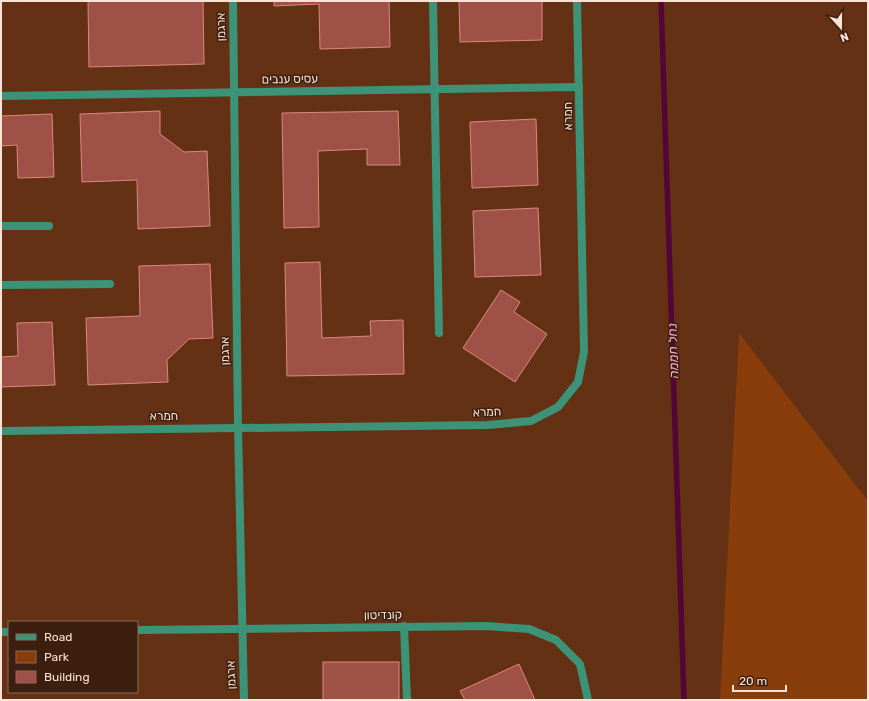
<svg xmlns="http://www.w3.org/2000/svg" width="869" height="701" font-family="Rubik,'Noto Sans Hebrew',sans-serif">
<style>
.green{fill:#883d0a}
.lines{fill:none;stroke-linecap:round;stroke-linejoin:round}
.stream{stroke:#540437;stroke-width:5.5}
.building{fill:#9f5148;stroke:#dd897d}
.lane{stroke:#3d9377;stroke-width:8}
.street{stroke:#3d9377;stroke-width:8}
.labels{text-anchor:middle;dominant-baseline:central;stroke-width:3;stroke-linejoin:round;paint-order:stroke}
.street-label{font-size:12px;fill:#fae2d6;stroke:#3c1f0f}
.water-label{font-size:13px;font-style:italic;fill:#fcabd4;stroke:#3c1f0f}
</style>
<rect width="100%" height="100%" fill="#643114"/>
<path class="green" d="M 739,333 L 868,501 L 868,700 L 720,700 Z"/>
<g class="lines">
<path class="stream" d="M 661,1 L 684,700"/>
</g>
<g class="building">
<path d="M 88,1 L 203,1 L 204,64 L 89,67 Z"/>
<path d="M 274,1 L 389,1 L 390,47 L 320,49 L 319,4 L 274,6 Z"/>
<path d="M 459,1 L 542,1 L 542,40 L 460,42 Z"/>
<path d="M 160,111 L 160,134 L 184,152 L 207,151 L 210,226 L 138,229 L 137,180 L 82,182 L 80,114 Z"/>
<path d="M 398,111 L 400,165 L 367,165 L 367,149 L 318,151 L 319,227 L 284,228 L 282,113 Z"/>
<path d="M 52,114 L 54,177 L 18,178 L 17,145 L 1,146 L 1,116 Z"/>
<path d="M 536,119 L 538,185 L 472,188 L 470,122 Z"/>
<path d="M 538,208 L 541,275 L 475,277 L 473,211 Z"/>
<path d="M 320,262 L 322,338 L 371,336 L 370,321 L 403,320 L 404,374 L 287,376 L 285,263 Z"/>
<path d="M 210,264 L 213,338 L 189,339 L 167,360 L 168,382 L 88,385 L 86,318 L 140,316 L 139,266 Z"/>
<path d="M 501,290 L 520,302 L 514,312 L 547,334 L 515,382 L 463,348 Z"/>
<path d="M 52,322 L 55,385 L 1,387 L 1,357 L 18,356 L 17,323 Z"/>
<rect x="323" y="662" width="76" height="38"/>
<path d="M 519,664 L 535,700 L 465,700 L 460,691 Z"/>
</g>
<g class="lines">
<g class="lane">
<path d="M 433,1 L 439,333"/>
<path d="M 1,226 L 49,226"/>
<path d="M 1,285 L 110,284"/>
<path d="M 404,626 L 407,700"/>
</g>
<g class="street">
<path d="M 233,1 L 238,427 L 244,700"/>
<path d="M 1,96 L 579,87"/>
<path d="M 1,431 L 488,425 L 531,421 L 558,407 L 578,382 L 584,352 L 577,1"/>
<path d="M 137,630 L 487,626 L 529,629 L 556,640 L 580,664 L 588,700"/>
<path d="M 1,632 L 9,632"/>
</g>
</g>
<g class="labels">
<g class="street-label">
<text transform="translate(221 27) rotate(-91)">ארגמן</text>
<text transform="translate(290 79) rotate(-1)">עסיס ענבים</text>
<text transform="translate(568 116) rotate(-91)">חמרא</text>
<text transform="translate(225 351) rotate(-91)">ארגמן</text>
<text transform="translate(487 412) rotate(-3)">חמרא</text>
<text transform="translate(164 416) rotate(-1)">חמרא</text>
<text transform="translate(383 615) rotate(-1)">קונדיטון</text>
<text transform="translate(231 675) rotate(-92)">ארגמן</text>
</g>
<g class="water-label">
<text transform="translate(673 351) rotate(-92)">נחל חממה</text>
</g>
</g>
<rect width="869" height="701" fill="none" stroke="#fae2d6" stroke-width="4"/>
<rect x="8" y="621" width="130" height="72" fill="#3c1f0f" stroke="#886d5f"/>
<rect x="16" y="634" width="20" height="6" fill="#3d9377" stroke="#886d5f"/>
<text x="44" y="641" font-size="12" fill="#fae2d6">Road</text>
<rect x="16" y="651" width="20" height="12" fill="#883d0a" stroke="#886d5f"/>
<text x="44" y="661" font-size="12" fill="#fae2d6">Park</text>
<rect x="16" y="671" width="20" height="12" fill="#9f5148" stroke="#886d5f"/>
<text x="44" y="681" font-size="12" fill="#fae2d6">Building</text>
<g transform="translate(841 28) rotate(159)" stroke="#3c1f0f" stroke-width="3" paint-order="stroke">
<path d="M0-3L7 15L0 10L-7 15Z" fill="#fae2d6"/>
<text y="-6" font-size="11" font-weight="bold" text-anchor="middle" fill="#fae2d6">N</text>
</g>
<path d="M733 685v6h53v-6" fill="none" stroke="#fae2d6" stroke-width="2"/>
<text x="739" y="685" font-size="12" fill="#fae2d6" stroke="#3c1f0f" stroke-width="3" paint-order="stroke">20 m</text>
</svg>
